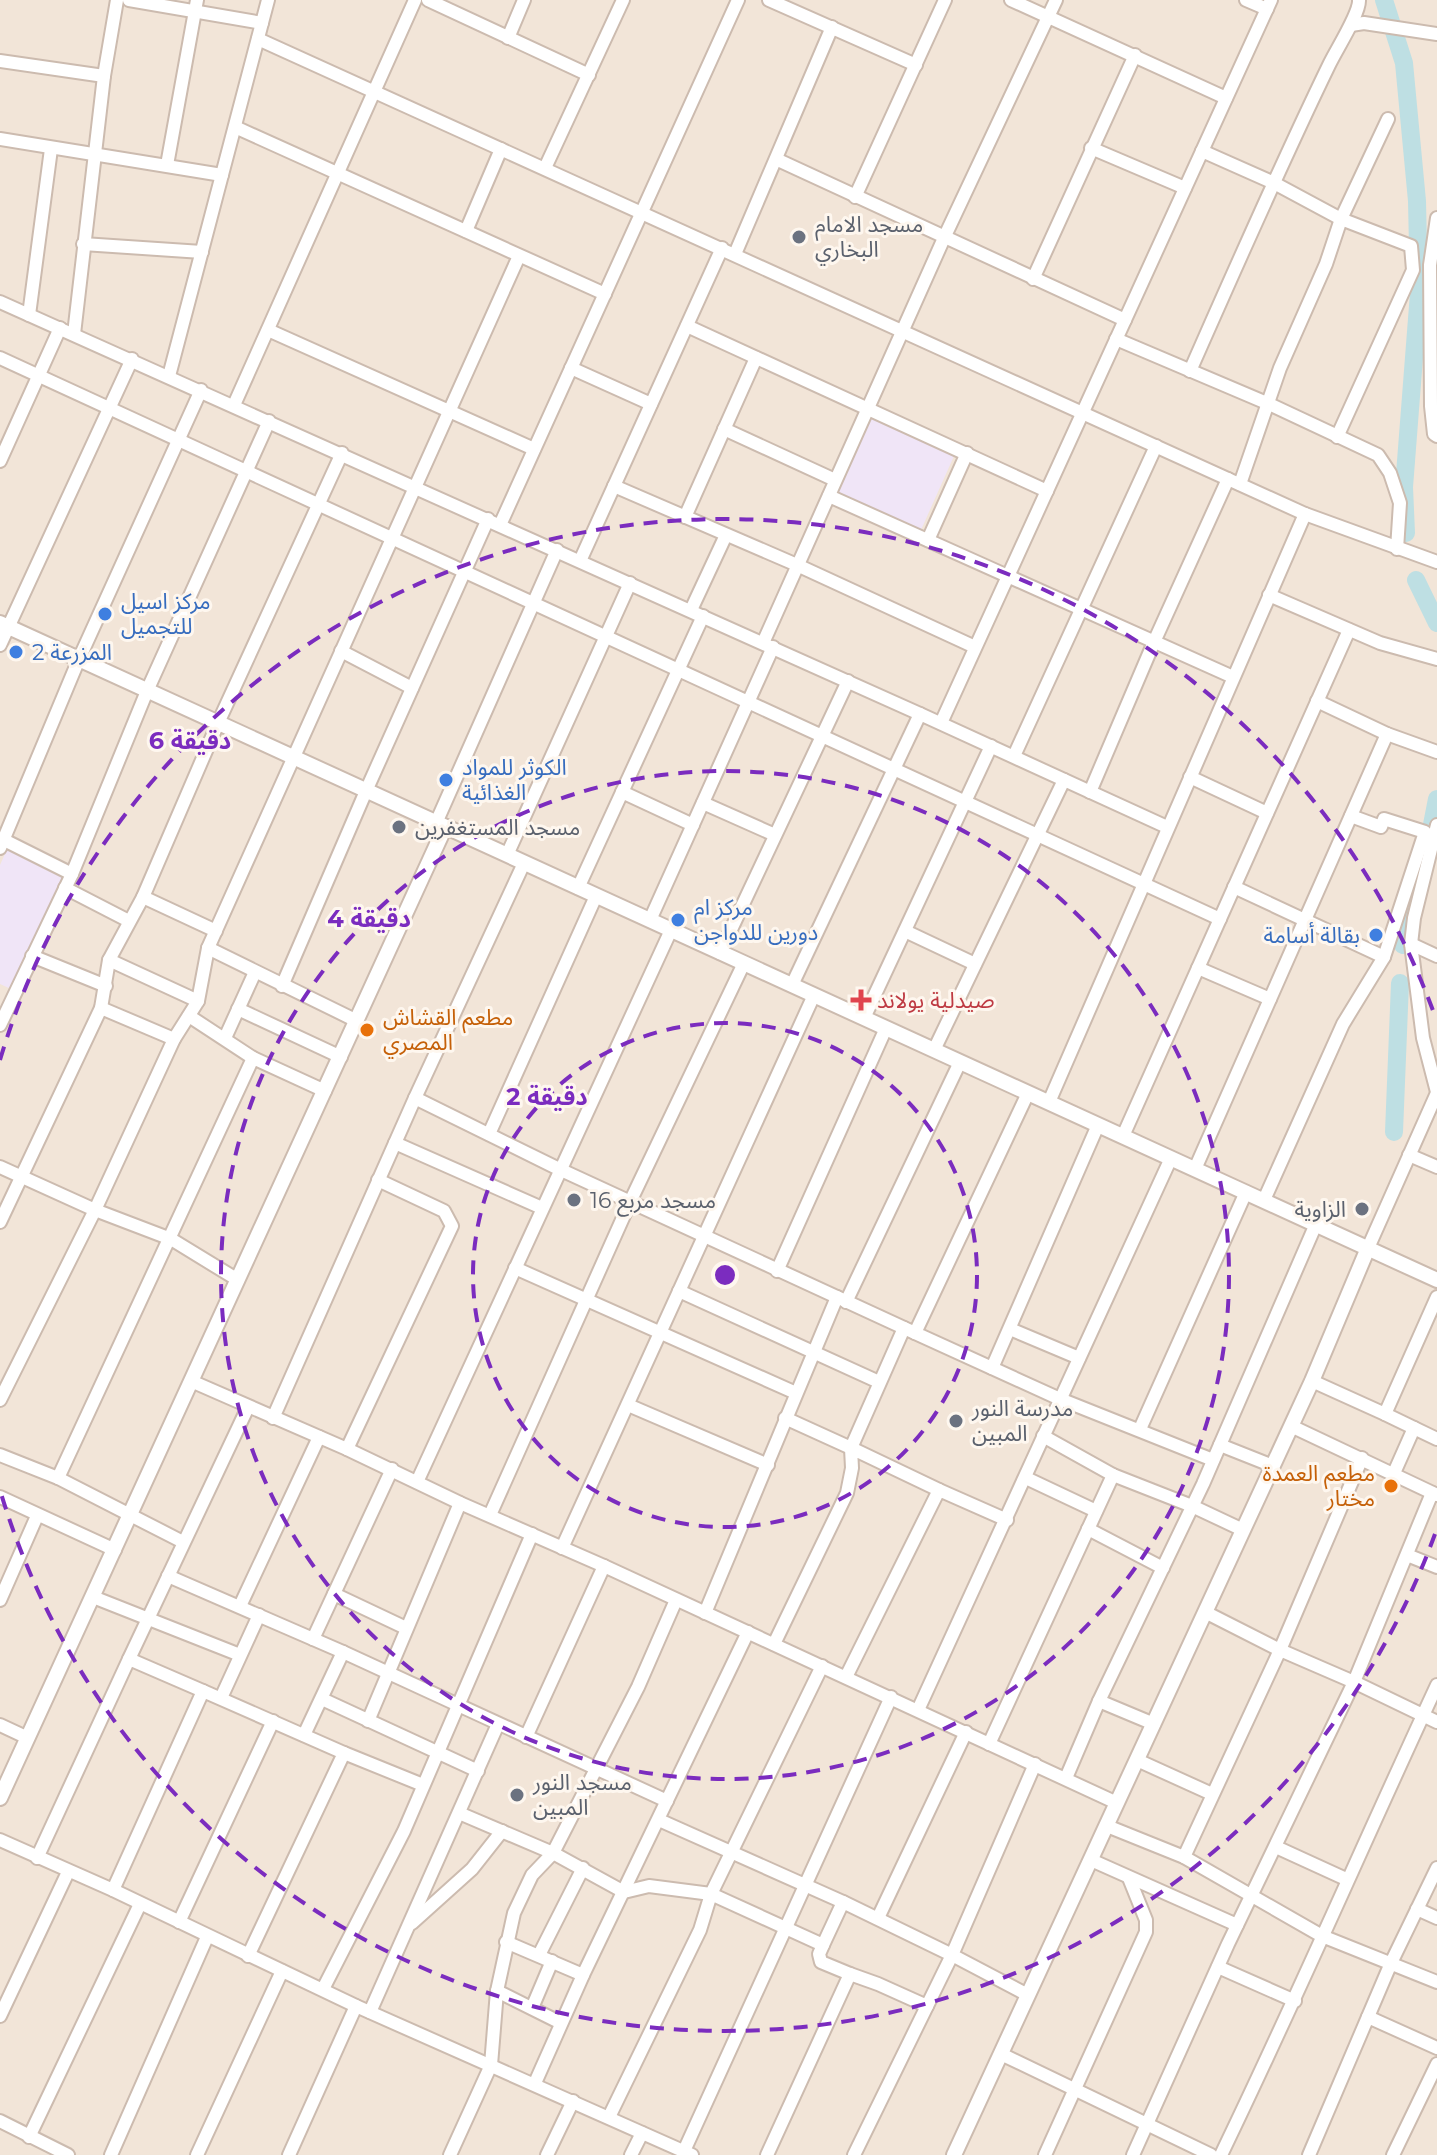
<svg xmlns="http://www.w3.org/2000/svg" width="1437" height="2155" font-family="Montserrat,'Noto Sans Arabic',sans-serif">
<style>
.residential{fill:#f2e5d8}
.education{fill:#f0e5f7}
.lines{fill:none;stroke-linecap:round;stroke-linejoin:round}
.river{stroke:#bedfe3;stroke-width:18}
.minor-casing{stroke:#ccbbaf;stroke-width:16}
.tertiary-casing{stroke:#ccbbaf;stroke-width:18}
.minor{stroke:#fff;stroke-width:12}
.tertiary{stroke:#fff;stroke-width:14}
.ring{fill:none;stroke:#7b2cbf;stroke-width:4;stroke-dasharray:14 10}
.worship-dot{fill:#6b7280;stroke:#fef7ef;stroke-width:3}
.shop-dot{fill:#3f7fe0;stroke:#fef7ef;stroke-width:3}
.health-dot{fill:#e0444e;stroke:#fef7ef;stroke-width:3}
.food-dot{fill:#e8710a;stroke:#fef7ef;stroke-width:3}
.labels{text-anchor:middle;dominant-baseline:central;stroke-width:6;stroke-linejoin:round;paint-order:stroke}
.worship-label{font-size:22px;fill:#5b616d;stroke:#fef7ef;text-anchor:start}
.shop-label{font-size:22px;fill:#366cbe;stroke:#fef7ef;text-anchor:start}
.health-label{font-size:22px;fill:#be3a42;stroke:#fef7ef;text-anchor:start}
.food-label{font-size:22px;fill:#c56008;stroke:#fef7ef;text-anchor:start}
.centre{fill:#7b2cbf;stroke:#fef7ef;stroke-width:4}
.ring-label{font-size:24px;text-anchor:middle;font-weight:bold;fill:#7b2cbf;stroke:#fef7ef;stroke-width:6;stroke-linejoin:round;paint-order:stroke}
</style>
<rect width="100%" height="100%" fill="#fbf3e9"/>
<rect class="residential" x="0" y="0" width="1437" height="2155"/>
<g class="education">
<path d="M 871,418 L 954,456 L 921,530 L 838,493 Z"/>
<path d="M 8,847 L 66,875 L 11,989 L 0,984 L 0,865 Z"/>
</g>
<g class="lines">
<g class="river">
<path d="M 1384,0 L 1404,63 L 1417,201 L 1419,293 L 1404,487 L 1406,533"/>
<path d="M 1416,580 L 1437,623"/>
<path d="M 1428,845 L 1437,799"/>
<path d="M 1403,945 L 1412,909"/>
<path d="M 1394,1132 L 1400,983"/>
</g>
<g class="minor-casing">
<g id="minor">
<path d="M 129,0 L 262,23"/>
<path d="M 428,0 L 589,75"/>
<path d="M 769,0 L 916,65"/>
<path d="M 1011,0 L 1226,98"/>
<path d="M 1246,0 L 1267,9"/>
<path d="M 1351,25 L 1364,23 L 1437,34"/>
<path d="M 508,38 L 524,0"/>
<path d="M 258,39 L 1305,514 L 1437,562"/>
<path d="M 0,61 L 104,76"/>
<path d="M 235,127 L 605,294"/>
<path d="M 0,139 L 222,175"/>
<path d="M 1091,148 L 1185,188"/>
<path d="M 1202,151 L 1274,183 L 1341,219 L 1411,246 L 1413,270 L 1337,437"/>
<path d="M 778,160 L 1125,320"/>
<path d="M 167,165 L 197,0"/>
<path d="M 545,168 L 623,0"/>
<path d="M 855,197 L 945,0"/>
<path d="M 1437,218 L 1430,265 L 1431,406 L 1434,434 L 1437,436"/>
<path d="M 466,231 L 501,149"/>
<path d="M 83,244 L 202,252"/>
<path d="M 735,254 L 832,27"/>
<path d="M 1033,279 L 1135,55"/>
<path d="M 0,302 L 920,714 L 1167,827"/>
<path d="M 29,315 L 51,149"/>
<path d="M 687,326 L 1047,491"/>
<path d="M 268,330 L 534,449"/>
<path d="M 74,334 L 104,76 L 117,0"/>
<path d="M 1116,339 L 1269,404 L 1378,455 L 1390,473 L 1400,503 L 1397,549"/>
<path d="M 0,358 L 1220,919"/>
<path d="M 571,368 L 651,404"/>
<path d="M 1190,371 C 1235,269 1280,166 1329,65 C 1336,50 1360,13 1359,0"/>
<path d="M 169,376 L 268,0"/>
<path d="M 234,405 L 415,0"/>
<path d="M 724,429 L 835,480"/>
<path d="M 0,461 L 60,328"/>
<path d="M 1240,484 L 1280,368 L 1326,264 L 1341,219 L 1388,119"/>
<path d="M 614,486 L 797,565 L 975,647"/>
<path d="M 829,496 L 1233,677"/>
<path d="M 685,517 L 756,358"/>
<path d="M 500,525 L 738,0"/>
<path d="M 928,540 L 967,453"/>
<path d="M 580,561 L 722,248"/>
<path d="M 1269,595 L 1380,643 L 1437,659"/>
<path d="M 691,610 L 726,535"/>
<path d="M 763,643 L 944,238 L 1056,0"/>
<path d="M 0,645 L 132,359"/>
<path d="M 341,651 L 412,688"/>
<path d="M 1317,701 L 1387,734 L 1437,752"/>
<path d="M 941,723 L 1271,0"/>
<path d="M 1014,756 L 1156,446"/>
<path d="M 1190,777 L 1267,813"/>
<path d="M 622,792 L 693,825"/>
<path d="M 1090,792 L 1154,642 L 1228,479"/>
<path d="M 703,803 L 775,835"/>
<path d="M 436,823 L 557,550"/>
<path d="M 1437,825 L 1414,918 L 1411,944 L 1423,1038 L 1437,1092"/>
<path d="M 4,840 L 72,874"/>
<path d="M 0,848 L 79,659 L 201,390"/>
<path d="M 507,855 L 630,583"/>
<path d="M 1234,887 L 1384,957"/>
<path d="M 65,888 L 129,921"/>
<path d="M 578,888 L 703,616"/>
<path d="M 143,897 L 216,931"/>
<path d="M 650,920 L 773,647"/>
<path d="M 905,931 L 975,964"/>
<path d="M 1411,944 L 1437,956"/>
<path d="M 208,948 L 357,1021"/>
<path d="M 720,953 L 848,681"/>
<path d="M 32,956 L 106,986"/>
<path d="M 109,960 L 198,1001"/>
<path d="M 1198,968 L 1270,999"/>
<path d="M 792,985 L 920,714"/>
<path d="M 282,986 L 366,791 L 488,519"/>
<path d="M 101,1008 L 174,1039"/>
<path d="M 238,1009 L 341,1057"/>
<path d="M 189,1016 L 253,1058 L 325,1091"/>
<path d="M 864,1018 L 991,746"/>
<path d="M 0,1025 L 72,874 L 147,691 L 269,421"/>
<path d="M 225,1038 L 255,972"/>
<path d="M 934,1050 L 1064,780"/>
<path d="M 1028,1093 L 915,1333 L 1060,1399 L 1213,1460"/>
<path d="M 415,1098 L 559,1169 L 915,1333"/>
<path d="M 1049,1102 L 1305,514"/>
<path d="M 489,1134 L 596,896"/>
<path d="M 1123,1136 L 1349,630"/>
<path d="M 395,1143 L 542,1208"/>
<path d="M 1409,1155 L 1437,1167"/>
<path d="M 0,1167 L 95,1210 L 171,1239 L 238,1280"/>
<path d="M 1195,1169 L 1387,734"/>
<path d="M 1264,1200 L 1343,1024 L 1384,957 L 1425,832 L 1384,819 L 1381,827 L 1351,816"/>
<path d="M 0,1222 L 101,1008 L 109,960 L 143,897 L 218,723 L 342,453"/>
<path d="M 1368,1248 L 1437,1093"/>
<path d="M 515,1268 L 796,1393"/>
<path d="M 777,1271 L 886,1028"/>
<path d="M 679,1291 L 879,1382"/>
<path d="M 846,1302 L 960,1062"/>
<path d="M 1010,1329 L 1079,1358"/>
<path d="M 992,1368 L 1098,1125"/>
<path d="M 191,1381 L 347,1449 L 460,1503 L 604,1566 L 1117,1803"/>
<path d="M 1312,1381 L 1385,1414"/>
<path d="M 0,1400 L 95,1210 L 174,1039 L 198,1001 L 208,948 L 519,256"/>
<path d="M 628,1405 L 768,1465"/>
<path d="M 273,1418 L 415,1098 L 524,863"/>
<path d="M 785,1418 L 851,1448 L 904,1328"/>
<path d="M 1291,1426 L 1437,1495"/>
<path d="M 1414,1428 L 1437,1439"/>
<path d="M 1140,1429 L 1246,1192"/>
<path d="M 1043,1436 L 1113,1475 L 1192,1506 L 1243,1530"/>
<path d="M 1220,1445 L 1273,1466"/>
<path d="M 347,1449 L 452,1226 L 444,1211 L 378,1180"/>
<path d="M 0,1455 L 58,1478 L 183,1542"/>
<path d="M 1394,1473 L 1414,1428 L 1385,1414 L 1437,1297"/>
<path d="M 58,1478 L 253,1058"/>
<path d="M 1026,1478 L 1096,1511"/>
<path d="M 417,1482 L 671,930"/>
<path d="M 0,1497 L 115,1550"/>
<path d="M 490,1515 L 630,1202 L 744,963"/>
<path d="M 1088,1529 L 1163,1568"/>
<path d="M 562,1548 L 814,995"/>
<path d="M 1407,1555 L 1437,1567"/>
<path d="M 168,1576 L 343,1652 L 667,1801"/>
<path d="M 334,1594 L 406,1628"/>
<path d="M 93,1597 L 240,1655"/>
<path d="M 0,1600 L 37,1516"/>
<path d="M 240,1606 L 319,1437"/>
<path d="M 1205,1612 L 1280,1650 L 1354,1682 L 1437,1722"/>
<path d="M 705,1613 L 837,1297"/>
<path d="M 313,1639 L 392,1469"/>
<path d="M 774,1644 L 847,1493 L 852,1468 L 851,1448 L 939,1490"/>
<path d="M 129,1659 L 248,1407"/>
<path d="M 846,1677 L 939,1490 L 1007,1520"/>
<path d="M 203,1691 L 344,1753 L 248,1956"/>
<path d="M 221,1698 L 259,1615"/>
<path d="M 322,1699 L 478,1771"/>
<path d="M 1099,1701 L 1154,1724"/>
<path d="M 918,1710 L 1171,1158"/>
<path d="M 368,1721 L 460,1503"/>
<path d="M 0,1725 L 28,1738"/>
<path d="M 304,1735 L 343,1652"/>
<path d="M 526,1737 L 604,1566"/>
<path d="M 989,1744 L 1113,1475"/>
<path d="M 344,1753 L 423,1785"/>
<path d="M 1137,1760 L 1212,1794"/>
<path d="M 1066,1778 L 1099,1701 L 1203,1484 L 1316,1224"/>
<path d="M 459,1813 L 553,1853 L 624,1892 L 649,1886 L 711,1894 L 822,1666"/>
<path d="M 659,1820 L 843,1902"/>
<path d="M 1107,1826 L 1184,1857 L 1322,1936 L 1437,1982"/>
<path d="M 0,1840 L 113,1890 L 356,2006 L 692,2155"/>
<path d="M 1276,1847 L 1346,1879"/>
<path d="M 1184,1857 L 1280,1650 L 1362,1458"/>
<path d="M 37,1858 L 129,1659 L 203,1691 L 113,1890"/>
<path d="M 1091,1860 L 1237,1925"/>
<path d="M 1417,1909 L 1437,1918"/>
<path d="M 878,1918 L 966,1732"/>
<path d="M 179,1922 L 273,1721"/>
<path d="M 412,1923 L 472,1869 L 502,1831"/>
<path d="M 506,1942 L 583,1975"/>
<path d="M 823,1945 L 819,1954 L 821,1962 L 850,1974"/>
<path d="M 539,1955 L 583,1868"/>
<path d="M 1218,1967 L 1295,2001"/>
<path d="M 323,1989 L 404,1831 L 532,1534"/>
<path d="M 497,1991 L 561,2023"/>
<path d="M 1028,1995 L 952,1955 L 1035,1764"/>
<path d="M 532,2008 L 552,1961"/>
<path d="M 370,2012 L 498,1724"/>
<path d="M 0,2016 L 68,1872"/>
<path d="M 1368,2017 L 1437,2048"/>
<path d="M 1001,2054 L 1211,2155"/>
<path d="M 535,2083 L 583,1975 L 748,1632"/>
<path d="M 609,2117 L 700,1930 L 711,1894 L 823,1945 L 843,1902 L 952,1955 L 854,2155"/>
<path d="M 0,2121 L 68,2155"/>
<path d="M 29,2137 L 140,1904"/>
<path d="M 684,2151 L 891,1697"/>
<path d="M 111,2155 L 207,1937"/>
<path d="M 197,2155 L 282,1971"/>
<path d="M 289,2155 L 356,2006"/>
<path d="M 450,2155 L 491,2065 L 497,1991 L 514,1913 L 532,1875 L 553,1853 L 638,1687 L 676,1600"/>
<path d="M 547,2155 L 573,2101"/>
<path d="M 631,2155 L 642,2133"/>
<path d="M 767,2155 L 850,1974 L 878,1984 L 927,2006"/>
<path d="M 1045,2155 L 1146,1932 L 1146,1920 L 1129,1878"/>
<path d="M 1133,2155 L 1228,1944 L 1354,1682 L 1432,1493"/>
<path d="M 1221,2155 C 1296,2000 1364,1842 1437,1685"/>
<path d="M 1309,2155 L 1391,1963 L 1437,1868"/>
<path d="M 1393,2155 L 1437,2064"/>
</g>
</g>
<g class="tertiary-casing">
<g id="tertiary">
<path d="M 0,623 L 1437,1280"/>
<path d="M 0,1798 L 445,827"/>
<path d="M 954,2155 L 1312,1381 L 1368,1248"/>
</g>
</g>
<use href="#minor" class="minor"/>
<use href="#tertiary" class="tertiary"/>
</g>
<g class="ring">
<circle cx="725" cy="1275" r="252"/>
<circle cx="725" cy="1275" r="504"/>
<path d="M1435 1534A756 756 0 0 1 0 1490M0 1060A756 756 0 0 1 1435 1016"/>
</g>
<g class="worship-dot">
<circle cx="799" cy="237" r="8"/>
<circle cx="399" cy="827" r="8"/>
<circle cx="574" cy="1200" r="8"/>
<circle cx="1362" cy="1209" r="8"/>
<circle cx="956" cy="1421" r="8"/>
<circle cx="517" cy="1795" r="8"/>
</g>
<g class="shop-dot">
<circle cx="105" cy="614" r="8"/>
<circle cx="16" cy="652" r="8"/>
<circle cx="446" cy="780" r="8"/>
<circle cx="678" cy="920" r="8"/>
<circle cx="1376" cy="935" r="8"/>
</g>
<path class="health-dot" d="M857 988h8v8h8v8h-8v8h-8v-8h-8v-8h8z"/>
<g class="food-dot">
<circle cx="367" cy="1030" r="8"/>
<circle cx="1391" cy="1486" r="8"/>
</g>
<g class="labels">
<g class="worship-label">
<text x="815" y="224">مسجد الامام<tspan x="815" dy="25">البخاري</tspan></text>
<text x="415" y="827">مسجد المستغفرين</text>
<text x="590" y="1200">مسجد مربع 16</text>
<text x="1346" y="1209" text-anchor="end">الزاوية</text>
<text x="972" y="1408">مدرسة النور<tspan x="972" dy="25">المبين</tspan></text>
<text x="533" y="1782">مسجد النور<tspan x="533" dy="25">المبين</tspan></text>
</g>
<g class="shop-label">
<text x="121" y="601">مركز اسيل<tspan x="121" dy="25">للتجميل</tspan></text>
<text x="32" y="652">المزرعة 2</text>
<text x="462" y="767">الكوثر للمواد<tspan x="462" dy="25">الغذائية</tspan></text>
<text x="694" y="907">مركز ام<tspan x="694" dy="25">دورين للدواجن</tspan></text>
<text x="1360" y="935" text-anchor="end">بقالة أسامة</text>
</g>
<g class="health-label">
<text x="877" y="1000">صيدلية يولاند</text>
</g>
<g class="food-label">
<text x="383" y="1017">مطعم القشاش<tspan x="383" dy="25">المصري</tspan></text>
<text x="1375" y="1473" text-anchor="end">مطعم العمدة<tspan x="1375" dy="25">مختار</tspan></text>
</g>
</g>
<circle cx="725" cy="1275" r="12" class="centre"/>
<g class="ring-label">
<text x="190" y="749">6 دقيقة</text>
<text x="369" y="927">4 دقيقة</text>
<text x="547" y="1105">2 دقيقة</text>
</g>
</svg>
